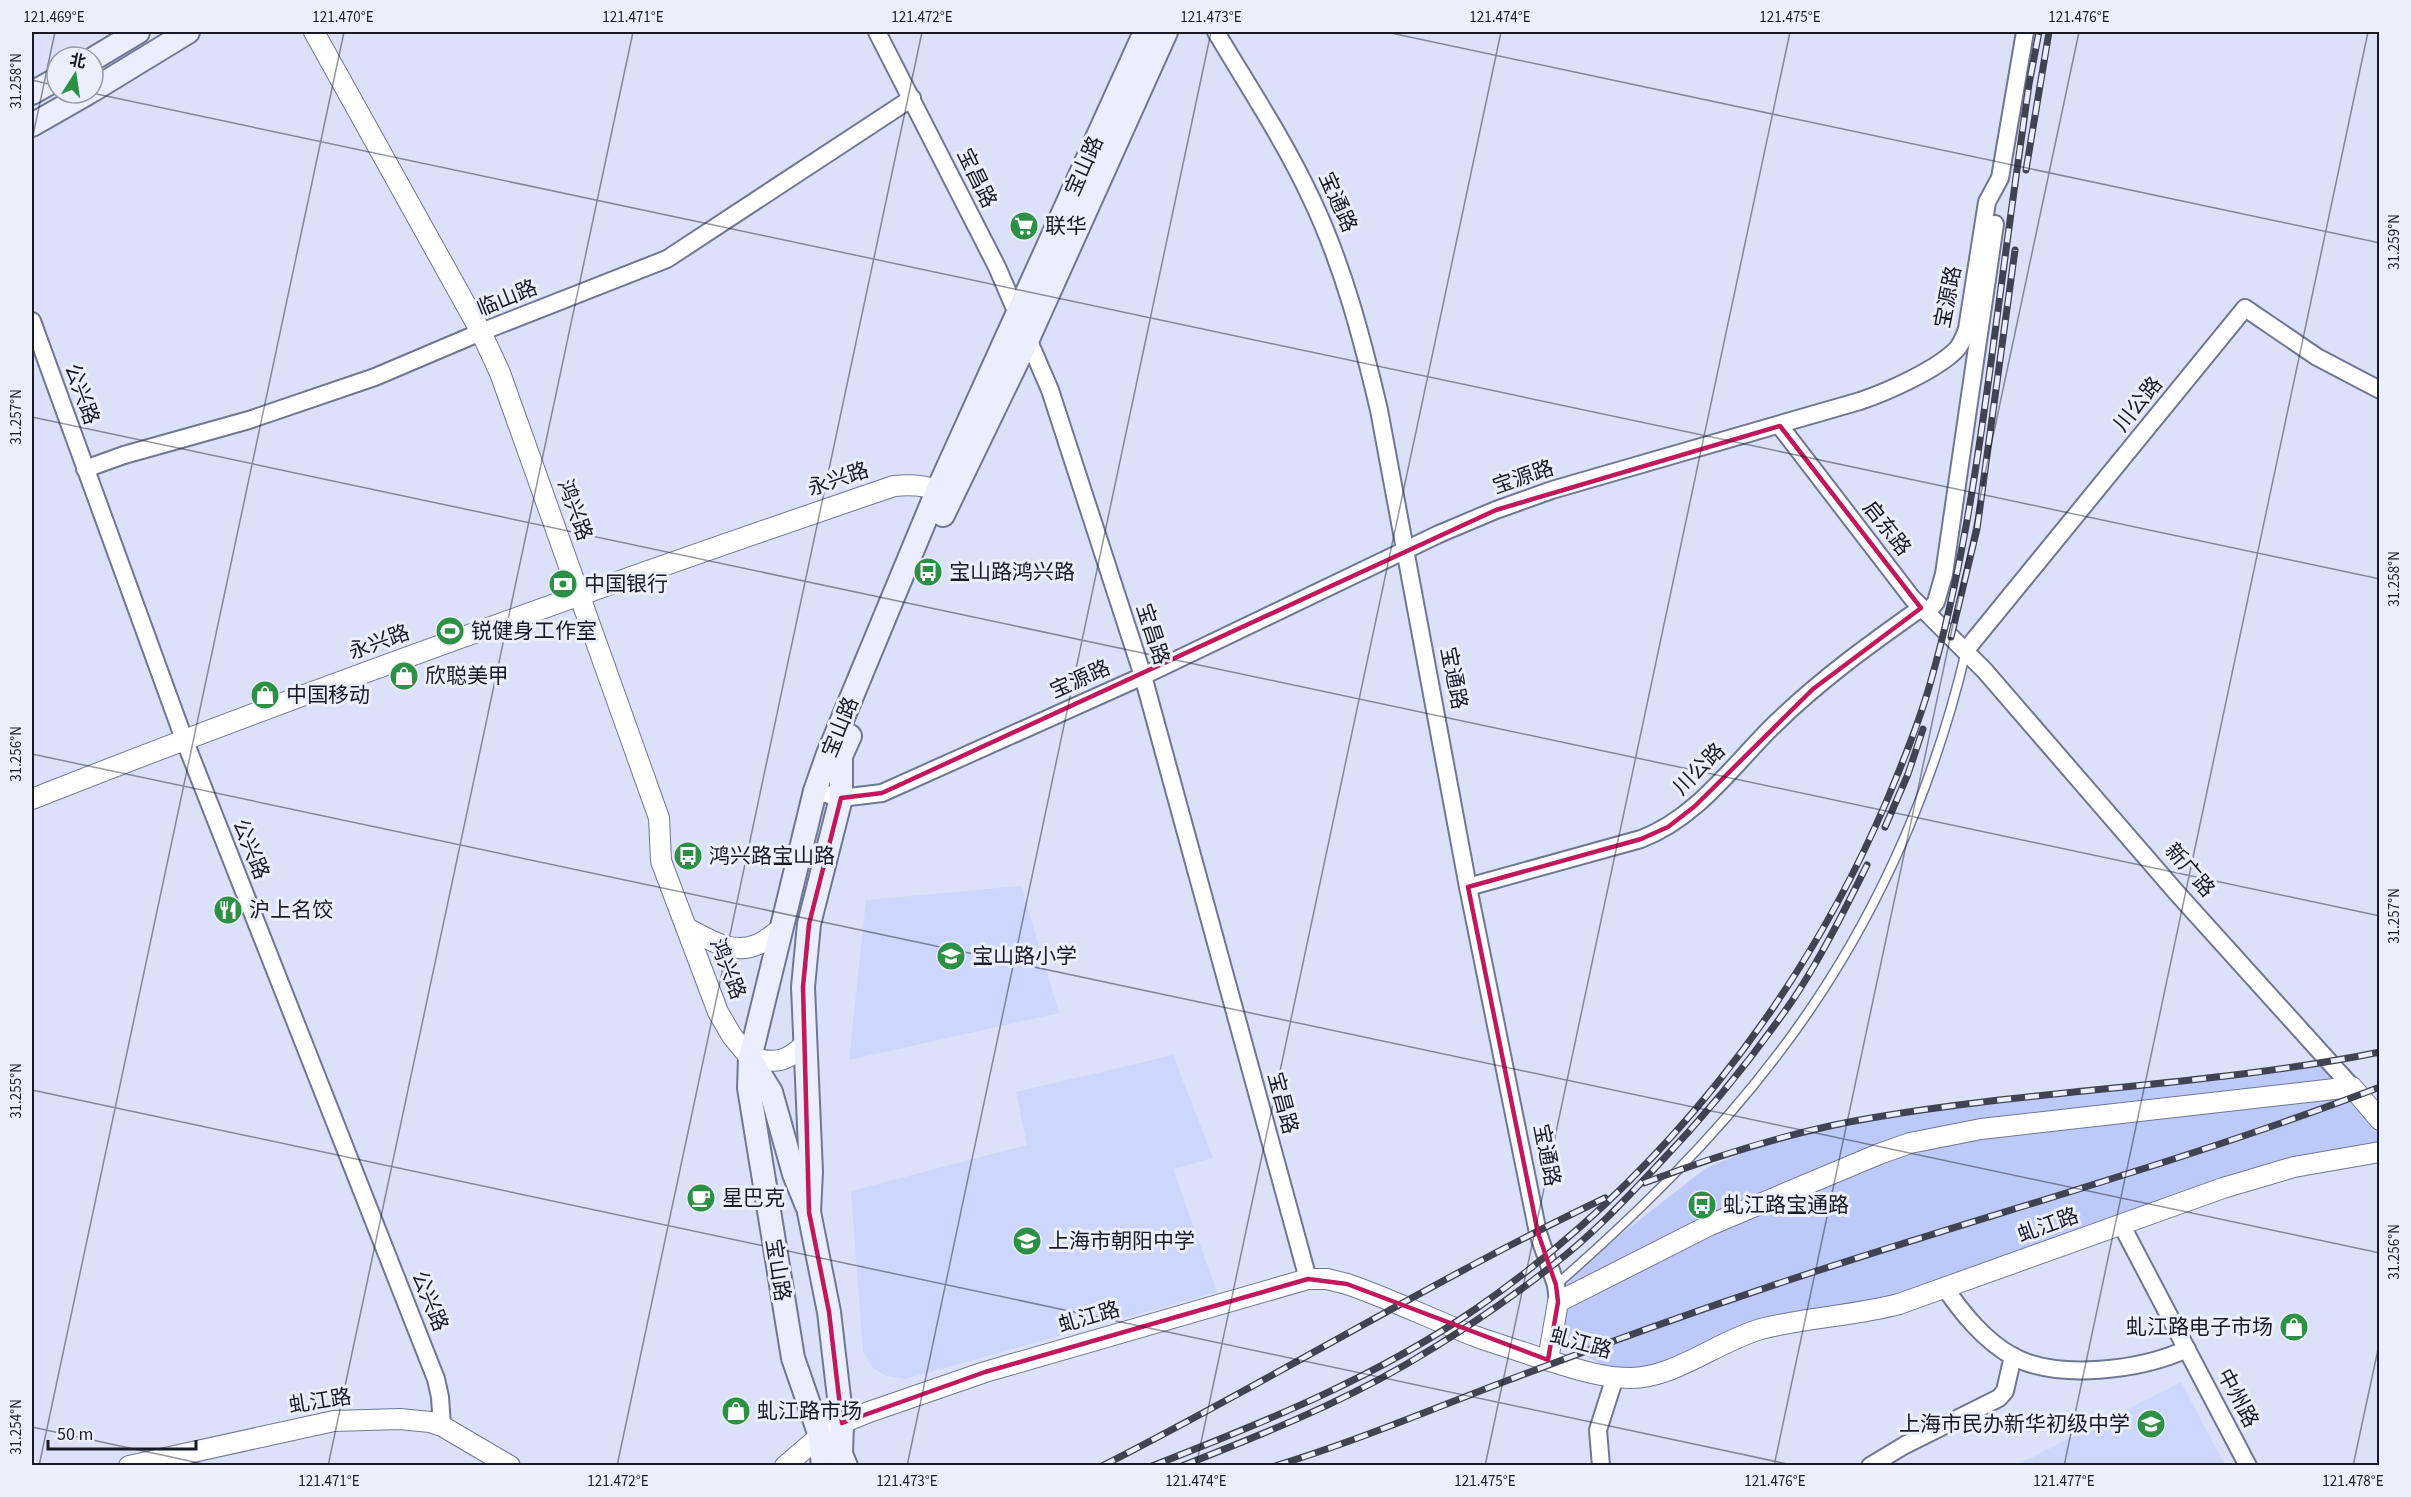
<svg xmlns="http://www.w3.org/2000/svg" width="2411" height="1497" font-family="'Source Sans 3','Noto Sans SC',sans-serif">
<style>
.built{fill:#cdd7fd}
.green{fill:#bdc9f9}
.lines{fill:none;stroke-linecap:round;stroke-linejoin:round}
.service-casing{stroke:#707793;stroke-width:11}
.minor-casing{stroke:#707793;stroke-width:20}
.tertiary-casing{stroke:#707793;stroke-width:22}
.secondary-casing{stroke:#707793;stroke-width:26}
.service{stroke:#fff;stroke-width:8}
.minor{stroke:#fff;stroke-width:16}
.tertiary{stroke:#fff;stroke-width:20}
.secondary{stroke:#ebeefc;stroke-width:22}
.rail-casing{stroke:#404452;stroke-width:7}
.rail{stroke:#ebeefb;stroke-width:4.5;stroke-dasharray:14;stroke-linecap:butt}
.marked{fill:none;stroke:#c2185b;stroke-width:4.5;stroke-linejoin:round}
.ticks{fill:none;stroke:#181b26;stroke-width:1.5;stroke-opacity:0.45}
.labels{text-anchor:middle;dominant-baseline:central;stroke-width:6;stroke-linejoin:round;paint-order:stroke}
.street-label{font-size:21px;fill:#181b26;stroke:#ebeefb}
.poi-label{font-size:21px;fill:#181b26;stroke:#ebeefb;text-anchor:start}
.neatline{fill:none;stroke:#181b26;stroke-width:2}
.ticks-label{font-size:15px;text-anchor:middle;fill:#181b26}
</style>
<rect width="100%" height="100%" fill="#dae1f9"/>
<g class="built">
<path d="M 1021,886 L 1059,1013 L 849,1060 L 866,900 Z"/>
<path d="M 1173,1055 L 1213,1158 L 1173,1169 L 1217,1292 L 905,1379 L 886,1376 L 873,1368 L 863,1352 L 851,1191 L 1027,1145 L 1016,1092 Z"/>
<path d="M 2181,1382 L 2225,1465 L 2017,1465 Z"/>
</g>
<path class="green" d="M 2325,1063 L 2379,1120 L 2379,1146 L 1879,1302 L 1653,1368 L 1608,1368 L 1561,1342 L 1556,1285 L 1706,1168 L 1779,1138 L 1870,1118 L 1957,1105 Z"/>
<g class="lines">
<g class="service-casing">
<path id="service" d="M 1556,1285 C 1636,1215 1713,1140 1778,1054 C 1869,935 1932,796 1966,651"/>
</g>
<g class="minor-casing">
<g id="minor">
<path d="M 877,32 L 997,267 L 1050,390 L 1143,676 L 1308,1279"/>
<path d="M 1216,32 C 1248,86 1284,140 1311,198 C 1343,265 1362,338 1379,410 L 1468,887 L 1538,1233 L 1556,1285 L 1558,1302"/>
<path d="M 32,321 L 184,739 L 436,1379 L 440,1397 L 442,1426"/>
<path d="M 1780,426 L 1912,598 L 1985,671 L 2176,892 L 2352,1087"/>
<path d="M 85,469 L 124,455 L 249,420 L 375,377 L 481,332 L 667,259 L 912,98"/>
<path d="M 1927,613 L 1936,602 L 1944,574 L 1995,224"/>
<path d="M 1966,650 L 2245,308 L 2317,357 L 2380,390"/>
<path d="M 815,791 L 841,798 L 882,793 L 1143,676 L 1439,534 L 1496,510 L 1552,490 L 1860,401 C 1887,392 1936,370 1956,350 C 1962,344 1964,337 1967,329 L 1987,202 L 2000,178 L 2025,32"/>
<path d="M 1468,887 L 1641,839 C 1697,818 1733,765 1775,724 C 1820,680 1870,644 1921,608"/>
<path d="M 2121,1224 L 2248,1466"/>
<path d="M 1945,1288 C 1963,1314 1984,1340 2012,1356 C 2058,1381 2141,1370 2187,1349"/>
<path d="M 1601,1466 L 1598,1430 L 1615,1377"/>
<path d="M 1870,1466 L 1905,1445 L 1999,1398 L 2005,1391 L 2013,1356"/>
</g>
</g>
<g class="tertiary-casing">
<g id="tertiary">
<path d="M 314,32 L 481,332 L 500,373 L 659,818 L 661,861 L 718,1012 L 732,1036 L 750,1058 C 776,1063 785,1063 804,1045"/>
<path d="M 32,799 C 316,687 604,585 894,486 C 917,484 931,486 952,496"/>
<path d="M 687,928 C 708,939 732,955 756,945 C 765,942 773,934 781,929"/>
<path d="M 1548,1360 L 1558,1302 L 1710,1225 L 1879,1154 L 1910,1143 L 1981,1129 L 2352,1087 L 2380,1120"/>
<path d="M 129,1466 L 334,1421 L 400,1419 L 430,1422 L 442,1426 L 510,1466"/>
<path d="M 785,1466 L 820,1436 L 842,1423 L 869,1412 L 985,1372 L 1308,1279 L 1327,1279 L 1347,1284 C 1391,1299 1433,1320 1477,1337 C 1497,1344 1517,1350 1537,1357 C 1567,1366 1599,1378 1630,1378 C 1675,1378 1718,1341 1761,1329 C 1807,1317 1854,1316 1899,1304 L 2223,1188 L 2294,1167 L 2380,1152"/>
</g>
</g>
<g class="secondary-casing">
<g id="secondary">
<path d="M 93,59 L 138,32"/>
<path d="M 93,90 L 188,32"/>
<path d="M 32,93 L 57,79"/>
<path d="M 32,125 L 88,93"/>
<path d="M 943,515 L 1028,339 L 1166,32"/>
<path d="M 750,1058 L 771,1092 L 794,1174 L 807,1206"/>
<path d="M 823,1466 L 820,1436 L 793,1358 L 749,1088 L 750,1058 L 815,791 L 828,754 L 938,489 L 1145,32"/>
<path d="M 846,1466 L 841,1454 L 842,1423 L 829,1312 L 809,1212 L 811,1172 L 803,987 L 809,924 L 841,798 L 841,756 L 850,736"/>
</g>
</g>
<use href="#service" class="service"/>
<use href="#minor" class="minor"/>
<use href="#tertiary" class="tertiary"/>
<use href="#secondary" class="secondary"/>
<g class="rail-casing">
<g id="rail">
<path d="M 2026,170 L 2049,32"/>
<path d="M 1951,637 L 1977,529 L 2015,250"/>
<path d="M 1885,827 L 1908,774 L 1923,729"/>
<path d="M 1644,1183 C 1718,1155 1793,1131 1871,1118 C 2039,1089 2212,1086 2380,1052"/>
<path d="M 1102,1466 C 1272,1380 1433,1280 1605,1198"/>
<path d="M 1152,1466 C 1265,1422 1377,1377 1477,1308 C 1658,1182 1801,1002 1887,800 C 1903,762 1919,723 1930,684 C 1961,576 1977,466 1992,355 C 2004,265 2016,174 2029,84 L 2039,32"/>
<path d="M 1182,1466 C 1258,1436 1334,1406 1405,1365 C 1456,1335 1506,1302 1553,1265 C 1590,1237 1623,1202 1655,1168 C 1705,1116 1751,1060 1792,1001 C 1821,958 1844,911 1867,865"/>
<path d="M 1275,1466 C 1354,1442 1430,1410 1506,1381 C 1598,1346 1690,1313 1783,1282 C 1982,1216 2184,1162 2380,1087"/>
</g>
</g>
<use href="#rail" class="rail"/>
</g>
<path class="marked" d="M 1780,426 L 1921,608 L 1813,689 L 1695,806 L 1668,827 L 1641,839 L 1468,887 L 1538,1233 L 1556,1285 L 1558,1302 L 1548,1360 L 1347,1284 L 1308,1279 L 985,1372 L 842,1423 L 829,1312 L 809,1212 L 803,987 L 809,924 L 841,798 L 882,793 L 1496,510 Z"/>
<path class="ticks" d="M 1386,32 L 2380,243M 32,80 L 57,86M 92,93 L 2380,579M 32,140 L 55,32M 32,417 L 2380,916M 32,754 L 2380,1253M 32,1090 L 1797,1466M 32,1427 L 213,1466M 39,1466 L 344,32M 328,1466 L 633,32M 617,1466 L 922,32M 907,1466 L 1211,32M 1196,1466 L 1501,32M 1485,1466 L 1790,32M 1774,1466 L 2079,32M 2064,1466 L 2368,32M 2353,1466 L 2380,1340"/>
<defs>
<g id="supermarket-disc" transform="scale(1.5)"><circle r="9.5" fill="#2c9045" stroke="#ebeefb"/><path d="M-6-5.5h2.5l.6 2H6L4.5 2H-2.5L-4.4-4H-6ZM-1.5 3.2a1.3 1.3 0 1 0 .1 0ZM3 3.2a1.3 1.3 0 1 0 .1 0Z" fill="#fff"/></g>
<g id="bus-disc" transform="scale(1.5)"><circle r="9.5" fill="#2c9045" stroke="#ebeefb"/><path d="M-5-6H5V4H4V6H2V4H-2V6H-4V4H-5ZM-3.5-4V0h7V-4ZM-3.5 1.2v1.5H-2V1.2ZM2 1.2v1.5H3.5V1.2Z" fill="#fff"/></g>
<g id="bank-disc" transform="scale(1.5)"><circle r="9.5" fill="#2c9045" stroke="#ebeefb"/><path d="M-6-4H6V4H-6ZM0-2.3a2.3 2.3 0 1 0 0 4.6a2.3 2.3 0 1 0 0-4.6Z" fill="#fff"/></g>
<g id="stadium-disc" transform="scale(1.5)"><circle r="9.5" fill="#2c9045" stroke="#ebeefb"/><path d="M0-5a6.5 5 0 1 0 0 10a6.5 5 0 1 0 0-10ZM-3.5-1.8h7v3.6h-7Z" fill="#fff"/></g>
<g id="shop-disc" transform="scale(1.5)"><circle r="9.5" fill="#2c9045" stroke="#ebeefb"/><path d="M-5-2.5h2.3a2.7 3.5 0 0 1 5.4 0H5L5.5 6h-11ZM-1.5-2.5h3a1.5 2.3 0 0 0-3 0Z" fill="#fff"/></g>
<g id="restaurant-disc" transform="scale(1.5)"><circle r="9.5" fill="#2c9045" stroke="#ebeefb"/><path d="M-5-6h1v4h1v-4h1v4h1v-4h1v5L-1.5 .5V6h-2V.5L-5-1ZM5-6V6H3V1.5H1.5Q1.5-4 5-6Z" fill="#fff"/></g>
<g id="school-disc" transform="scale(1.5)"><circle r="9.5" fill="#2c9045" stroke="#ebeefb"/><path d="M0-5L7-2L0 1L-7-2ZM-4 1L0 2.5L4 1V4Q0 6-4 4Z" fill="#fff"/></g>
<g id="cafe-disc" transform="scale(1.5)"><circle r="9.5" fill="#2c9045" stroke="#ebeefb"/><path d="M-5.5-4.5H6V0H3Q3 3.5 0 3.5H-2.5Q-5.5 3.5-5.5 0ZM3-3.2v2h1.7v-2ZM-6 4.5H4V6H-6Z" fill="#fff"/></g>
</defs>
<g fill-rule="evenodd">
<use href="#supermarket-disc" x="1024" y="226"/>
<use href="#bus-disc" x="928" y="572"/>
<use href="#bank-disc" x="563" y="584"/>
<use href="#stadium-disc" x="450" y="631"/>
<use href="#shop-disc" x="404" y="676"/>
<use href="#shop-disc" x="265" y="695"/>
<use href="#bus-disc" x="688" y="856"/>
<use href="#restaurant-disc" x="228" y="910"/>
<use href="#school-disc" x="951" y="956"/>
<use href="#cafe-disc" x="701" y="1198"/>
<use href="#bus-disc" x="1702" y="1205"/>
<use href="#school-disc" x="1027" y="1241"/>
<use href="#shop-disc" x="2294" y="1327"/>
<use href="#shop-disc" x="736" y="1411"/>
<use href="#school-disc" x="2151" y="1424"/>
</g>
<g class="labels">
<g class="street-label">
<text transform="translate(1084 166) rotate(-66)">宝山路</text>
<text transform="translate(977 178) rotate(64)">宝昌路</text>
<text transform="translate(1338 202) rotate(66)">宝通路</text>
<text transform="translate(1948 297) rotate(-79)">宝源路</text>
<text transform="translate(507 298) rotate(-22)">临山路</text>
<text transform="translate(82 394) rotate(70)">公兴路</text>
<text transform="translate(2138 404) rotate(-51)">川公路</text>
<text transform="translate(1523 477) rotate(-19)">宝源路</text>
<text transform="translate(838 479) rotate(-19)">永兴路</text>
<text transform="translate(575 510) rotate(70)">鸿兴路</text>
<text transform="translate(1887 528) rotate(52)">启东路</text>
<text transform="translate(1153 634) rotate(72)">宝昌路</text>
<text transform="translate(379 642) rotate(-20)">永兴路</text>
<text transform="translate(1454 678) rotate(79)">宝通路</text>
<text transform="translate(1080 679) rotate(-24)">宝源路</text>
<text transform="translate(840 727) rotate(-68)">宝山路</text>
<text transform="translate(1699 769) rotate(-45)">川公路</text>
<text transform="translate(251 849) rotate(68)">公兴路</text>
<text transform="translate(2190 870) rotate(49)">新广路</text>
<text transform="translate(728 969) rotate(69)">鸿兴路</text>
<text transform="translate(1283 1103) rotate(75)">宝昌路</text>
<text transform="translate(1547 1155) rotate(79)">宝通路</text>
<text transform="translate(2048 1225) rotate(-20)">虬江路</text>
<text transform="translate(778 1270) rotate(81)">宝山路</text>
<text transform="translate(430 1301) rotate(68)">公兴路</text>
<text transform="translate(1089 1317) rotate(-16)">虬江路</text>
<text transform="translate(1581 1343) rotate(15)">虬江路</text>
<text transform="translate(2238 1398) rotate(62)">中州路</text>
<text transform="translate(320 1401) rotate(-9)">虬江路</text>
</g>
<g class="poi-label">
<text x="1045" y="226">联华</text>
<text x="949" y="572">宝山路鸿兴路</text>
<text x="584" y="584">中国银行</text>
<text x="471" y="631">锐健身工作室</text>
<text x="425" y="676">欣聪美甲</text>
<text x="286" y="695">中国移动</text>
<text x="709" y="856">鸿兴路宝山路</text>
<text x="249" y="910">沪上名饺</text>
<text x="972" y="956">宝山路小学</text>
<text x="722" y="1198">星巴克</text>
<text x="1723" y="1205">虬江路宝通路</text>
<text x="1048" y="1241">上海市朝阳中学</text>
<text x="2273" y="1327" text-anchor="end">虬江路电子市场</text>
<text x="757" y="1411">虬江路市场</text>
<text x="2130" y="1424" text-anchor="end">上海市民办新华初级中学</text>
</g>
</g>
<rect width="2411" height="1497" fill="none" stroke="#ebeefb" stroke-width="66"/>
<g transform="translate(75 75) rotate(12)"><circle r="28" fill="#ebeefb" stroke="#979aa6" stroke-width="1.5"/>
<path d="M0-4.5L10 22L0 15L-10 22Z" fill="#2c9045"/>
<text y="-9" font-size="16" font-weight="bold" text-anchor="middle" fill="#181b26">北</text>
</g>
<path d="M48 1440v9h148v-9" fill="none" stroke="#181b26" stroke-width="3"/>
<text x="57" y="1440" font-size="18" fill="#181b26" stroke="#ebeefb" stroke-width="4.5" paint-order="stroke">50 m</text>
<rect x="33" y="33" width="2345" height="1431" class="neatline"/>
<g class="ticks-label">
<text x="54" y="22">121.469°E</text>
<text x="343" y="22">121.470°E</text>
<text x="633" y="22">121.471°E</text>
<text x="922" y="22">121.472°E</text>
<text x="1211" y="22">121.473°E</text>
<text x="1500" y="22">121.474°E</text>
<text x="1790" y="22">121.475°E</text>
<text x="2079" y="22">121.476°E</text>
<text transform="translate(16 81) rotate(-90)" y="5">31.258°N</text>
<text transform="translate(2394 242) rotate(-90)" y="5">31.259°N</text>
<text transform="translate(16 417) rotate(-90)" y="5">31.257°N</text>
<text transform="translate(2394 579) rotate(-90)" y="5">31.258°N</text>
<text transform="translate(16 754) rotate(-90)" y="5">31.256°N</text>
<text transform="translate(2394 916) rotate(-90)" y="5">31.257°N</text>
<text transform="translate(16 1091) rotate(-90)" y="5">31.255°N</text>
<text transform="translate(2394 1252) rotate(-90)" y="5">31.256°N</text>
<text transform="translate(16 1427) rotate(-90)" y="5">31.254°N</text>
<text x="329" y="1486">121.471°E</text>
<text x="618" y="1486">121.472°E</text>
<text x="907" y="1486">121.473°E</text>
<text x="1196" y="1486">121.474°E</text>
<text x="1485" y="1486">121.475°E</text>
<text x="1775" y="1486">121.476°E</text>
<text x="2064" y="1486">121.477°E</text>
<text x="2353" y="1486">121.478°E</text>
</g>
</svg>
